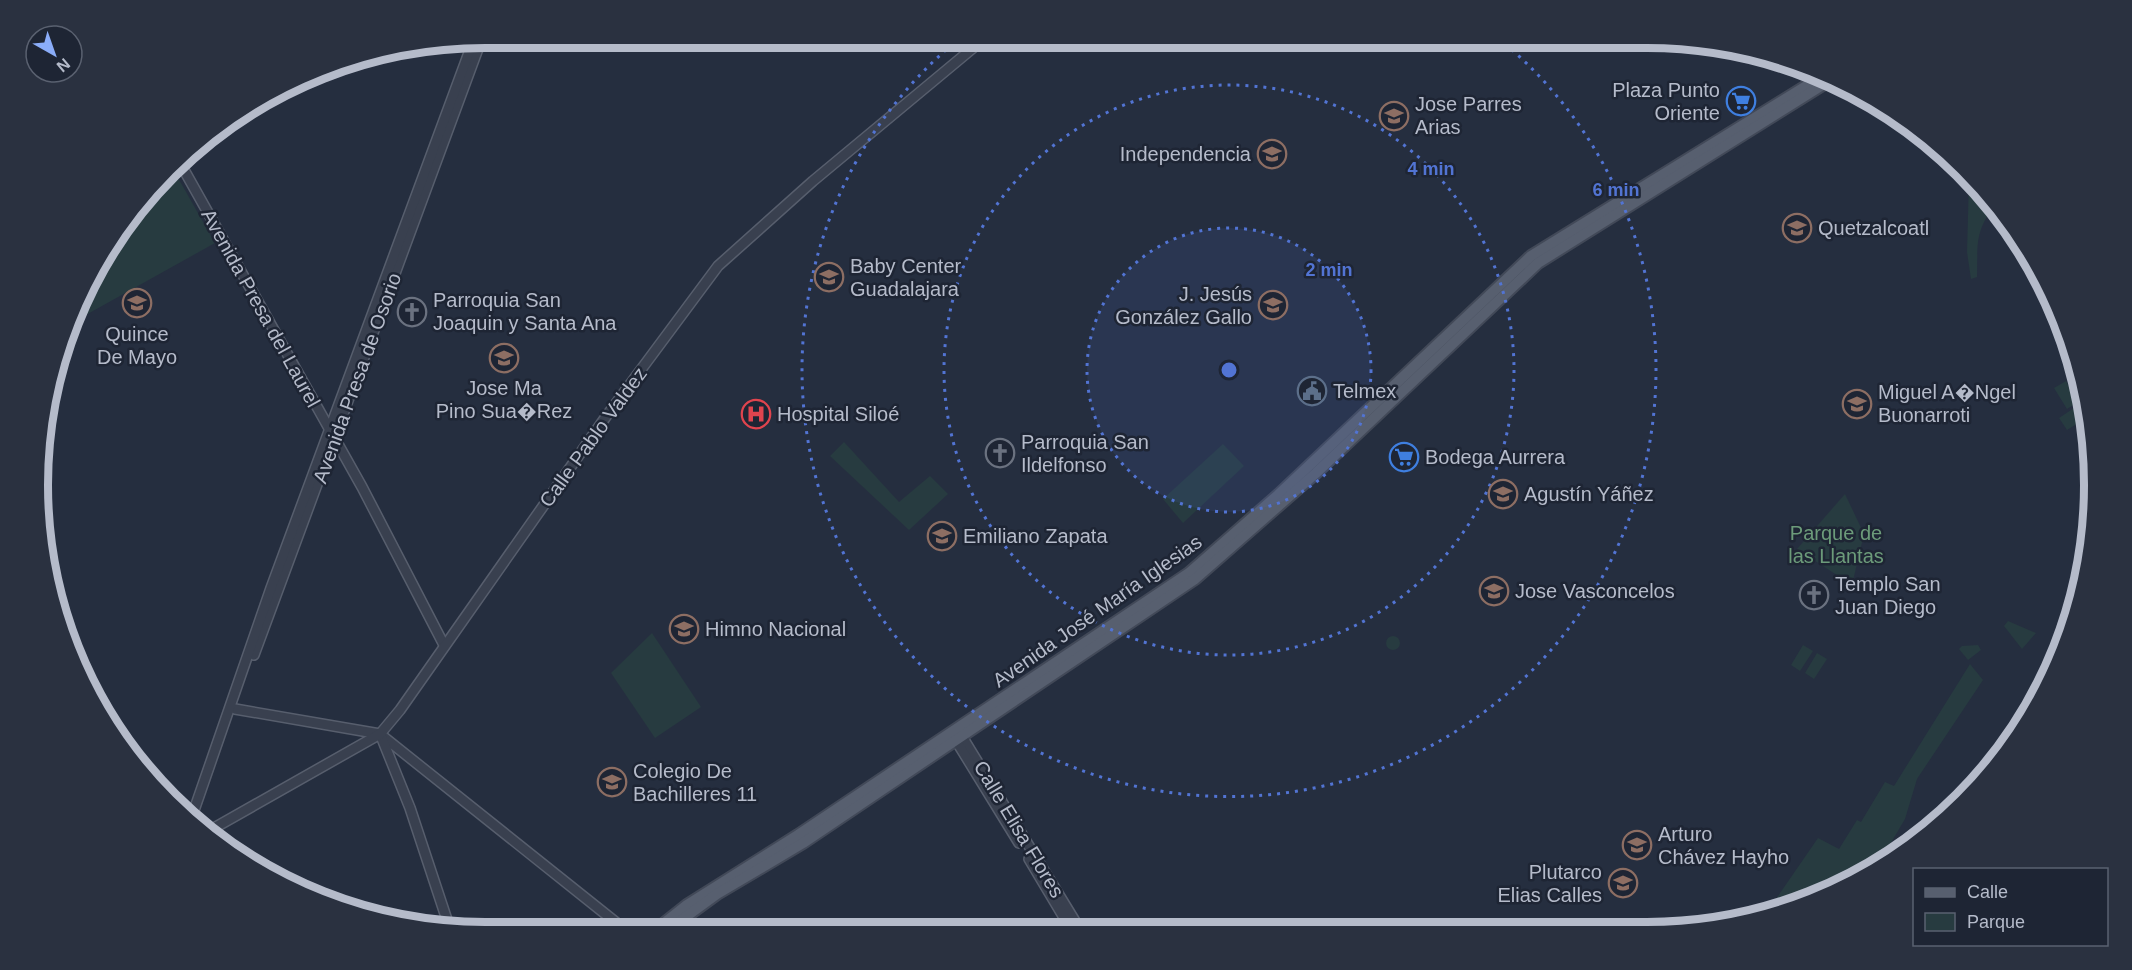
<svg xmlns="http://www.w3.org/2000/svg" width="2132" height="970" font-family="Helvetica,sans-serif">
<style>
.green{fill:#273b40}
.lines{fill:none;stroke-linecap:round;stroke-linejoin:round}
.minor-casing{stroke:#575e6d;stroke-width:12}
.major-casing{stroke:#424958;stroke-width:14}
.minor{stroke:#39404f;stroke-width:9}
.major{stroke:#575f6f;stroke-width:10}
.ring{fill:none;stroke:#5274d3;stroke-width:3;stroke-dasharray:3 6}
.labels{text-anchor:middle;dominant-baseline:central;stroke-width:5;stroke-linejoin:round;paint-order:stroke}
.poi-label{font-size:20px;fill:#b5bbca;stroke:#1e2534;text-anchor:start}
.street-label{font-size:20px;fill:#b5bbca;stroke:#1e2534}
.park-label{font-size:20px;fill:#6c9b7a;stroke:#1e2534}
.rim{fill:none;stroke:#b5bbca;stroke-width:8}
.centre{fill:#5274d3;stroke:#1e2534;stroke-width:3}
.ring-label{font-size:18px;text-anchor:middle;font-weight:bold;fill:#5274d3;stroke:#1e2534;stroke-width:5;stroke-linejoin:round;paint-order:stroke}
</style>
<rect width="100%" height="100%" fill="#252e3f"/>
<g class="green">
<path d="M 173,169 L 215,243 L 84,316 L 79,309 L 97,262 Z"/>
<path d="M 1969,179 L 1994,206 C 1974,233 1978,246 1977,277 L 1971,279 L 1967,252 Z"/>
<path d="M 2066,381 L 2078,402 L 2067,409 L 2054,388 Z"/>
<path d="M 2083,402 L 2088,417 L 2067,430 L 2059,418 Z"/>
<path d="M 844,442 L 899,502 L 930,476 L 948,494 L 909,530 L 830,456 Z"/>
<path d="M 1223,444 L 1244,466 L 1183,523 L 1163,499 Z"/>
<path d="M 1845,494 L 1864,534 L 1852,585 L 1797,549 Z"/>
<path d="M 2008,621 L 2036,633 L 2022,649 L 2004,626 Z"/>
<path d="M 652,633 L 701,707 L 655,738 L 611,673 Z"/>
<circle cx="1393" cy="643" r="7"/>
<path d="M 1803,645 L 1813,651 L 1800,671 L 1791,665 Z"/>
<path d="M 1978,645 L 1981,650 L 1968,660 L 1959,649 L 1962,646 Z"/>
<path d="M 1817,653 L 1827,659 L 1814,679 L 1805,673 Z"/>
<path d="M 1970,664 L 1983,680 L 1917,779 L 1905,819 L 1879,863 L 1819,898 L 1767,912 L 1818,838 L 1839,849 L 1857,820 L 1861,822 L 1885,782 L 1894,786 Z"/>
</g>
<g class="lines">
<g class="minor-casing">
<g id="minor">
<path d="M 179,161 L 362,487 L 444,645"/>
<path d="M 254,655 L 482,38"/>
<path d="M 235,709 L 380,734 L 628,932"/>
<path d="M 958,730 L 1081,931"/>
<path d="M 952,734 L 1019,843"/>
<path d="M 381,736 L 410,808 L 450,929"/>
<path d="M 190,822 L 271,588 L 474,39"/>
<path d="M 207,832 L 380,734 L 400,710 L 605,418 L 718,266 L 813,181 L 985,38"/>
<path d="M 1029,859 L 1072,931"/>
</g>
</g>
<g class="major-casing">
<g id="major">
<path d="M 653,932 L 687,905 L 798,835 L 1189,573 L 1278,495 L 1531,256 L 1824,75"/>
<path d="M 665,932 L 717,894 L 803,843 L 1195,579 L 1316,473 L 1538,263 L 1832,79"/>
</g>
</g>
<use href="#minor" class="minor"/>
<use href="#major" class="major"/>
</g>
<circle cx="1229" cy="370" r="142" fill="#5274d3" fill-opacity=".12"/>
<g class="ring">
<circle cx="1229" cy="370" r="142"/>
<circle cx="1229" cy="370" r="285"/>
<path d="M1498 38A427 427 0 1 1 960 38"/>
</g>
<defs>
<g id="supermarket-ring" transform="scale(1.5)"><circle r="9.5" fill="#1e2534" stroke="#3f7fe0" stroke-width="1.5"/><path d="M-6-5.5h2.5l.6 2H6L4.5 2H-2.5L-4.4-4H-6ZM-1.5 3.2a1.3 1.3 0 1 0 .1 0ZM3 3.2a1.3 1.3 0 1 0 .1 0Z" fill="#3f7fe0"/></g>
<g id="school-ring" transform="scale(1.5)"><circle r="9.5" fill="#1e2534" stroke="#8d6e63" stroke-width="1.5"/><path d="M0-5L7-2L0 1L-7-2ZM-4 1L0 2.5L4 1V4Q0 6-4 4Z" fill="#8d6e63"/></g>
<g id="church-ring" transform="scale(1.5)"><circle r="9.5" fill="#1e2534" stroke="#6b7280" stroke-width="1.5"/><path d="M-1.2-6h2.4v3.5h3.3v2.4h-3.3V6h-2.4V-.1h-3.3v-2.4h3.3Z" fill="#6b7280"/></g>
<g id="civic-ring" transform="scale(1.5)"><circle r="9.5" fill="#1e2534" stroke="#5c6f8a" stroke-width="1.5"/><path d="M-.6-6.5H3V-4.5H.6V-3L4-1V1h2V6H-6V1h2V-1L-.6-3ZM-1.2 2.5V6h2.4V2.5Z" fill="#5c6f8a"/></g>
<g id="hospital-ring" transform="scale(1.5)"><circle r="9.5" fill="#1e2534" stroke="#e0444e" stroke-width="1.5"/><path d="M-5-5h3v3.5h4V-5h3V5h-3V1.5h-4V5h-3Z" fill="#e0444e"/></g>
<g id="university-ring" transform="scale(1.5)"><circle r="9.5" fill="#1e2534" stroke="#8d6e63" stroke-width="1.5"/><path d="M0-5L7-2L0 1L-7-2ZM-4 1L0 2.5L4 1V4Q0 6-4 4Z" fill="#8d6e63"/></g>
</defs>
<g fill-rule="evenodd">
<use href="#supermarket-ring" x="1741" y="101"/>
<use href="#school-ring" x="1394" y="116"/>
<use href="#school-ring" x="1272" y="154"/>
<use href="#school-ring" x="1797" y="228"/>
<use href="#school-ring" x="829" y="277"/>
<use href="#school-ring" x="137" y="303"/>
<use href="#school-ring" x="1273" y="305"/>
<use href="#church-ring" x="412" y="312"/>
<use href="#school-ring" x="504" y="358"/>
<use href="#civic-ring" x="1312" y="391"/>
<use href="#school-ring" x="1857" y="404"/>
<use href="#hospital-ring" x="756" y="414"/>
<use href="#church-ring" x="1000" y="453"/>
<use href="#supermarket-ring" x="1404" y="457"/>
<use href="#school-ring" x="1503" y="494"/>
<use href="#school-ring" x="942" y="536"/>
<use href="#school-ring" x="1494" y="591"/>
<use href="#church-ring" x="1814" y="595"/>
<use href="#school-ring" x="684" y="629"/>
<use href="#university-ring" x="612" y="782"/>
<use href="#school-ring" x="1637" y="845"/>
<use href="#school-ring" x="1623" y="883"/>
</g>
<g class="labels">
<g class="poi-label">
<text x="1720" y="90" text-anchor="end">Plaza Punto<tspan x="1720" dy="23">Oriente</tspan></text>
<text x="1415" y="104">Jose Parres<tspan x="1415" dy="23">Arias</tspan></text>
<text x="1251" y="154" text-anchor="end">Independencia</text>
<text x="1818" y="228">Quetzalcoatl</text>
<text x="850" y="266">Baby Center<tspan x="850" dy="23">Guadalajara</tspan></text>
<text x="1252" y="294" text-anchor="end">J. Jesús<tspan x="1252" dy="23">González Gallo</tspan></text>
<text x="433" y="300">Parroquia San<tspan x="433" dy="23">Joaquin y Santa Ana</tspan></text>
<text x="137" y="334" text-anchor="middle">Quince<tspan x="137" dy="23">De Mayo</tspan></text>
<text x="504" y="388" text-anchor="middle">Jose Ma<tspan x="504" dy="23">Pino Sua�Rez</tspan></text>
<text x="1333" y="391">Telmex</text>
<text x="1878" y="392">Miguel A�Ngel<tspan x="1878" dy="23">Buonarroti</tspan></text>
<text x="777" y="414">Hospital Siloé</text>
<text x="1021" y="442">Parroquia San<tspan x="1021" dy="23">Ildelfonso</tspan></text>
<text x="1425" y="457">Bodega Aurrera</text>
<text x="1524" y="494">Agustín Yáñez</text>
<text x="963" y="536">Emiliano Zapata</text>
<text x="1835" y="584">Templo San<tspan x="1835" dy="23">Juan Diego</tspan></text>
<text x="1515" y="591">Jose Vasconcelos</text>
<text x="705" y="629">Himno Nacional</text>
<text x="633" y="771">Colegio De<tspan x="633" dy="23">Bachilleres 11</tspan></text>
<text x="1658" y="834">Arturo<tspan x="1658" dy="23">Chávez Hayho</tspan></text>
<text x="1602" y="872" text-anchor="end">Plutarco<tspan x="1602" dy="23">Elias Calles</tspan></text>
</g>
<g class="street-label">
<text transform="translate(261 308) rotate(61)">Avenida Presa del Laurel</text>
<text transform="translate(357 378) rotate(-70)">Avenida Presa de Osorio</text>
<text transform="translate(593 437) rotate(-54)">Calle Pablo Valdez</text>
<text transform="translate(1097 611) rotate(-35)">Avenida José María Iglesias</text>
<text transform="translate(1019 829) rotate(59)">Calle Elisa Flores</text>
</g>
<g class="park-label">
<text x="1836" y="533">Parque de<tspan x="1836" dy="23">las Llantas</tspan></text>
</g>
</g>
<path d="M0 0H2132V970H0ZM485 48H1647A437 437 0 0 1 2084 485V485A437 437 0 0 1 1647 922H485A437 437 0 0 1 48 485V485A437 437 0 0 1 485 48Z" fill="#2a3140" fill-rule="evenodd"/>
<path class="rim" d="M485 48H1647A437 437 0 0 1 2084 485V485A437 437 0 0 1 1647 922H485A437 437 0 0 1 48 485V485A437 437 0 0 1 485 48Z"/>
<circle cx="1229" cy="370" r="9" class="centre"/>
<g class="ring-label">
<text x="1431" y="175">4 min</text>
<text x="1616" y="196">6 min</text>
<text x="1329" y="276">2 min</text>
</g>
<rect x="1913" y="868" width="195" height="78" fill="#1e2534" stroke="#5a6170" stroke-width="1.5"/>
<rect x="1925" y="888" width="30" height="9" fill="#575f6f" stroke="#5a6170" stroke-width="1.5"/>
<text x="1967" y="898" font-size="18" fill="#b5bbca">Calle</text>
<rect x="1925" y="913" width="30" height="18" fill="#273b40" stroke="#5a6170" stroke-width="1.5"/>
<text x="1967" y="928" font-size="18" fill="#b5bbca">Parque</text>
<g transform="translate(54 54) rotate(140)"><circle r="28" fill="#1e2534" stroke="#5a6170" stroke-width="1.5"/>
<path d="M0-4.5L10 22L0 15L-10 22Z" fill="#8badf9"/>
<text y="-9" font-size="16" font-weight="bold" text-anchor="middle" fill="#b5bbca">N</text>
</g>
</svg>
